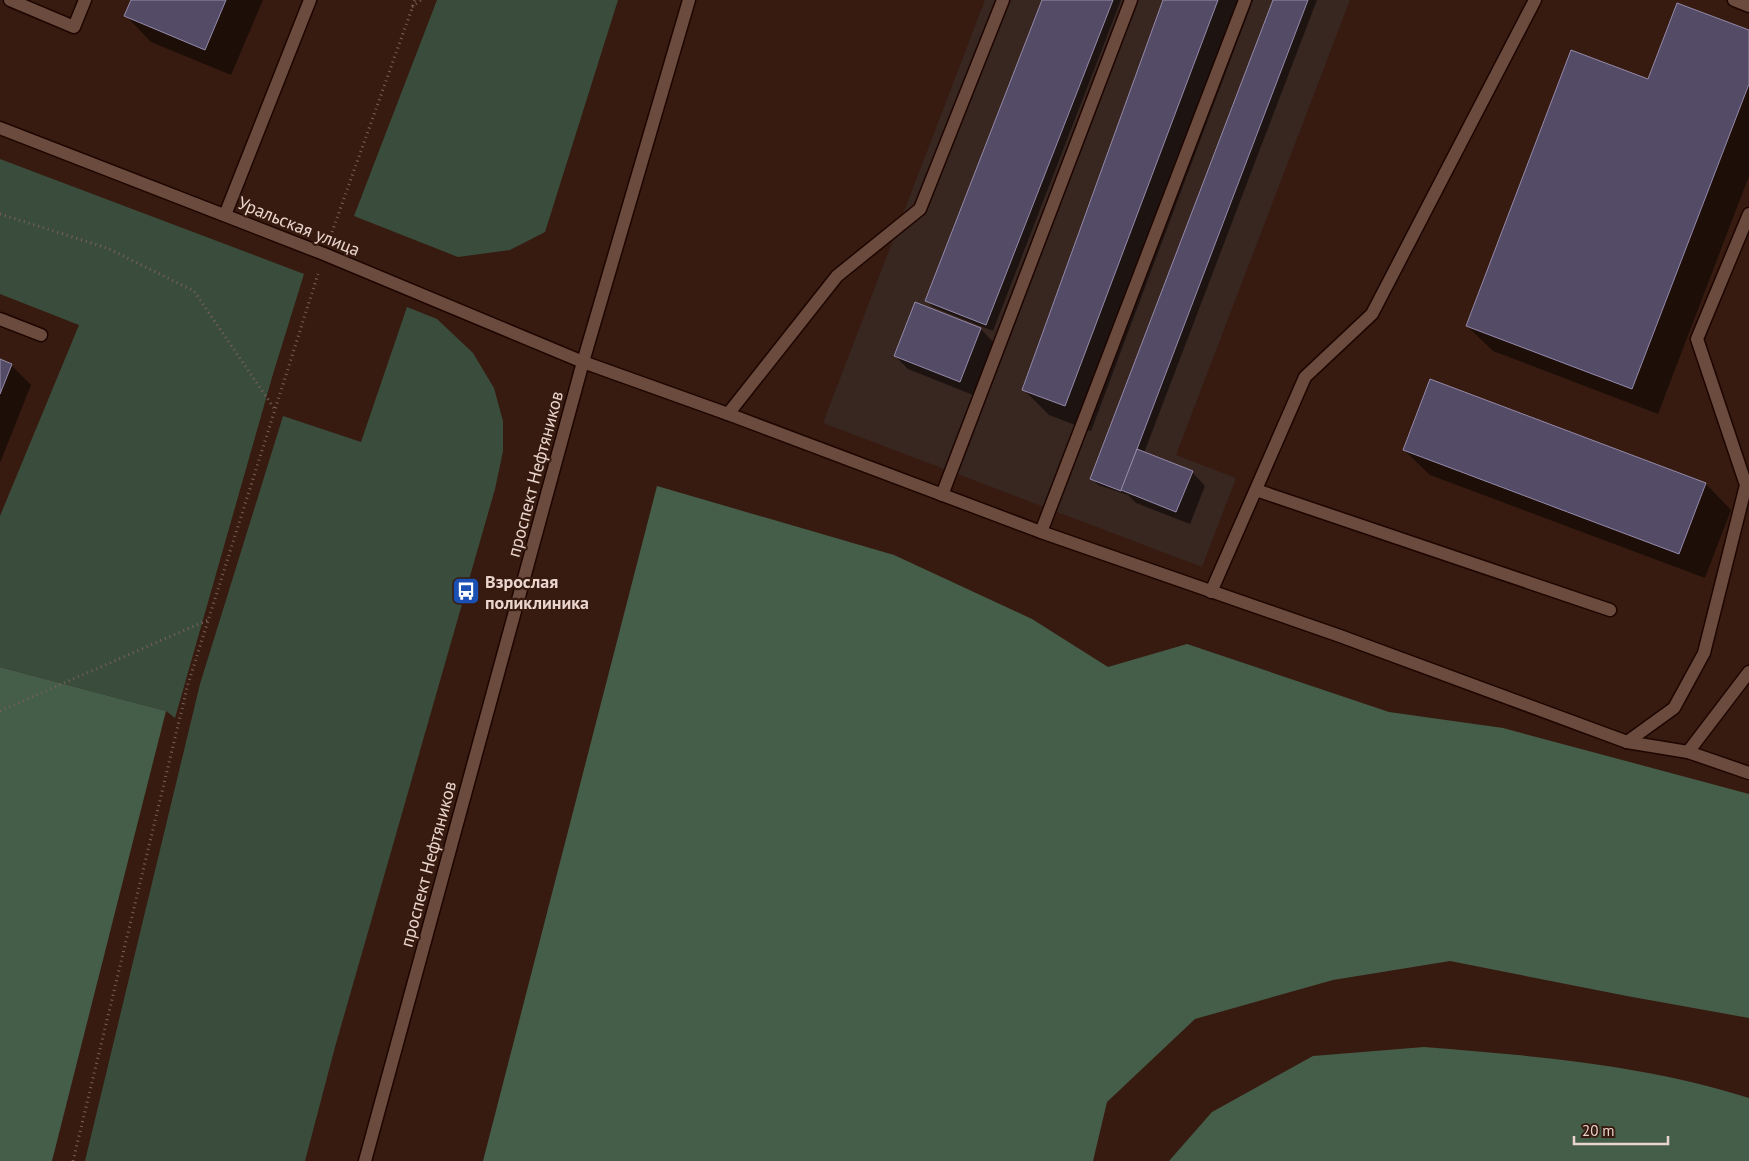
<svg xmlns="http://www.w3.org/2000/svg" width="1749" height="1161" font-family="'PT Sans',sans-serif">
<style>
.industrial{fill:#382620}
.green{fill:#3a4d3c}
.forest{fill:#455e49}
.shadow{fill:#0007}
.building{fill:#544c67;stroke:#948aaa}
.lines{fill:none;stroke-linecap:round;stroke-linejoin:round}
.lane-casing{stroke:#1d0500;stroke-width:15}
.street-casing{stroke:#1d0500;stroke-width:15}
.secondary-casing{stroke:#1d0500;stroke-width:15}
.path{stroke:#7a6158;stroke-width:3;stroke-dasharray:1 4;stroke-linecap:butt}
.lane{stroke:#6a4b3e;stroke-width:12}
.street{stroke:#6a4b3e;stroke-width:12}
.secondary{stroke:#6a4b3e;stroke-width:12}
.labels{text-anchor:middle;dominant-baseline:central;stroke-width:4.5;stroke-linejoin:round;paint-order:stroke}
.street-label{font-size:18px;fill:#e9d5ce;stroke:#371b10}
.poi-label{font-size:18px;font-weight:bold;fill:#e9d5ce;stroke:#371b10;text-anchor:start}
</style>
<rect width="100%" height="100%" fill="#371b10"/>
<path class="industrial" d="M 985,0 L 1350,0 L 1176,455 L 1236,478 L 1202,567 L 823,423 Z"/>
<g class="green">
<path d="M 437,0 L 618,0 L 545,232 L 510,250 L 458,257 L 354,216 Z"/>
<path d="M 0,159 L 304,274 L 273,374 L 175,718 L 166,711 L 0,667 L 0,516 L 79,325 L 0,294 Z"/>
<path d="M 407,307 L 437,319 L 473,353 L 494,388 L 503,421 L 503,451 L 495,489 L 335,1047 L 305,1161 L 85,1161 L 200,684 L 283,416 L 361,442 Z"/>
</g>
<g class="forest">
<path d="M 657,486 L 894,555 L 1032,619 L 1108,667 L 1187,644 L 1389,712 L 1503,728 L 1749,794 L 1749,1018 L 1627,996 L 1450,961 L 1333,980 L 1195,1019 L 1107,1102 L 1093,1161 L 483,1161 Z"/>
<path d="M 0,667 L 166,711 L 52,1161 L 0,1161 Z"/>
<path d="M 1424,1047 C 1535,1056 1642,1064 1749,1098 L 1749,1161 L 1169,1161 L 1212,1112 L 1313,1056 Z"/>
</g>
<g class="shadow">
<path d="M 132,0 L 263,0 L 231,75 L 151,42 L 126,16 Z"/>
<path d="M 1043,0 L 1121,0 L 993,331 L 933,307 L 926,301 Z"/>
<path d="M 1164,0 L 1253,0 L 1091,431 L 1049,415 L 1023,389 Z"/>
<path d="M 1274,0 L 1317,0 L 1144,453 L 1192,472 L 1205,486 L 1190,524 L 1136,503 L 1128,495 L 1098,485 L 1092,478 Z"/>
<path d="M 1749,32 L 1749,176 L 1658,414 L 1493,351 L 1467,326 L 1648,81 Z"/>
<path d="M 916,304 L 981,329 L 994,343 L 973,395 L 908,369 L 895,356 Z"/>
<path d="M 0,361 L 11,365 L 31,385 L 0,463 Z"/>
<path d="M 1404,450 L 1706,484 L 1731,510 L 1705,578 L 1430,475 Z"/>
</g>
<g class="building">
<path d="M 131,0 L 226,0 L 205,50 L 124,16 Z"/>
<path d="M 1042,0 L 1113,0 L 986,325 L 925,301 Z"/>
<path d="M 1163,0 L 1218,0 L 1065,406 L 1022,390 Z"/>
<path d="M 1273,0 L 1308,0 L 1121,491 L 1090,479 Z"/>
<path d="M 1677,3 L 1749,30 L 1749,84 L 1632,389 L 1466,326 L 1571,50 L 1648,79 Z"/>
<path d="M 915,302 L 981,328 L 960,382 L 894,356 Z"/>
<path d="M 0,359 L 12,364 L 0,394 Z"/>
<path d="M 1430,379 L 1706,483 L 1679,554 L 1403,450 Z"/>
<path d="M 1137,449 L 1193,471 L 1176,512 L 1121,490 Z"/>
</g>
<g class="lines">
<g class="lane-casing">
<g id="lane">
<path d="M 10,0 L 74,27 L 85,0"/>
<path d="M 1734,0 L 1749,6"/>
<path d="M 225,215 L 310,0"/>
<path d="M 0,319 L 41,335"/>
<path d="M 728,414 L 837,276 L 920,209 L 1003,0"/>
<path d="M 1256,490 L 1610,610"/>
<path d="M 942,495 L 1131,0"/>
<path d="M 1041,532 L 1245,0"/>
<path d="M 1211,592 L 1305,377 L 1372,314 L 1535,0"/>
<path d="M 1627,742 L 1674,708 L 1704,653 L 1746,485 L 1697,339 L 1749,214"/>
<path d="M 1627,742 L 1688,752 L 1749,773"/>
<path d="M 1688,752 L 1749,672"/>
</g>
</g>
<g class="street-casing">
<path id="street" d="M 583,362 L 728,414 L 1041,532 L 1340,636 L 1627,742"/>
</g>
<g class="secondary-casing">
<g id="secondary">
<path d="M 0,128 L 324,254 L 583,362"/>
<path d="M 365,1161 L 583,362 L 689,0"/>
</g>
</g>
<g class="path">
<path d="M 412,7 L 421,0"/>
<path d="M 0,214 L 107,248 L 194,291 L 276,411"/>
<path d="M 332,232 L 415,0"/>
<path d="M 0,711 L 208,620"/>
<path d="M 73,1161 L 188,684 L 318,274"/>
</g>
<use href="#lane" class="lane"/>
<use href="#street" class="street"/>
<use href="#secondary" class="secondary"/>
</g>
<defs>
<g id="bus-square" transform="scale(1.4375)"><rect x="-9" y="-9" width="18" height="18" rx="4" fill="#1a4fb4" stroke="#371b10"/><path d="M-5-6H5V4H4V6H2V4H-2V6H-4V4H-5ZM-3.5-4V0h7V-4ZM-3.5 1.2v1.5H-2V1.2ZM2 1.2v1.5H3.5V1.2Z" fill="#fff"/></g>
</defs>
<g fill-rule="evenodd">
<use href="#bus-square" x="466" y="591"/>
</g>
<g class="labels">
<g class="street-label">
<text transform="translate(299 226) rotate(22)">Уральская улица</text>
<text transform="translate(535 474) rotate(-75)">проспект Нефтяников</text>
<text transform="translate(428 864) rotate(-75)">проспект Нефтяников</text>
</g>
<g class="poi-label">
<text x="485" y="581">Взрослая<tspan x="485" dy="21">поликлиника</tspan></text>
</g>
</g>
<path d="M1574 1136v8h94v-8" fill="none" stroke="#e9d5ce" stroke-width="2.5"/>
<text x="1582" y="1136" font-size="15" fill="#e9d5ce" stroke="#371b10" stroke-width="4" paint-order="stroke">20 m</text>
</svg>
